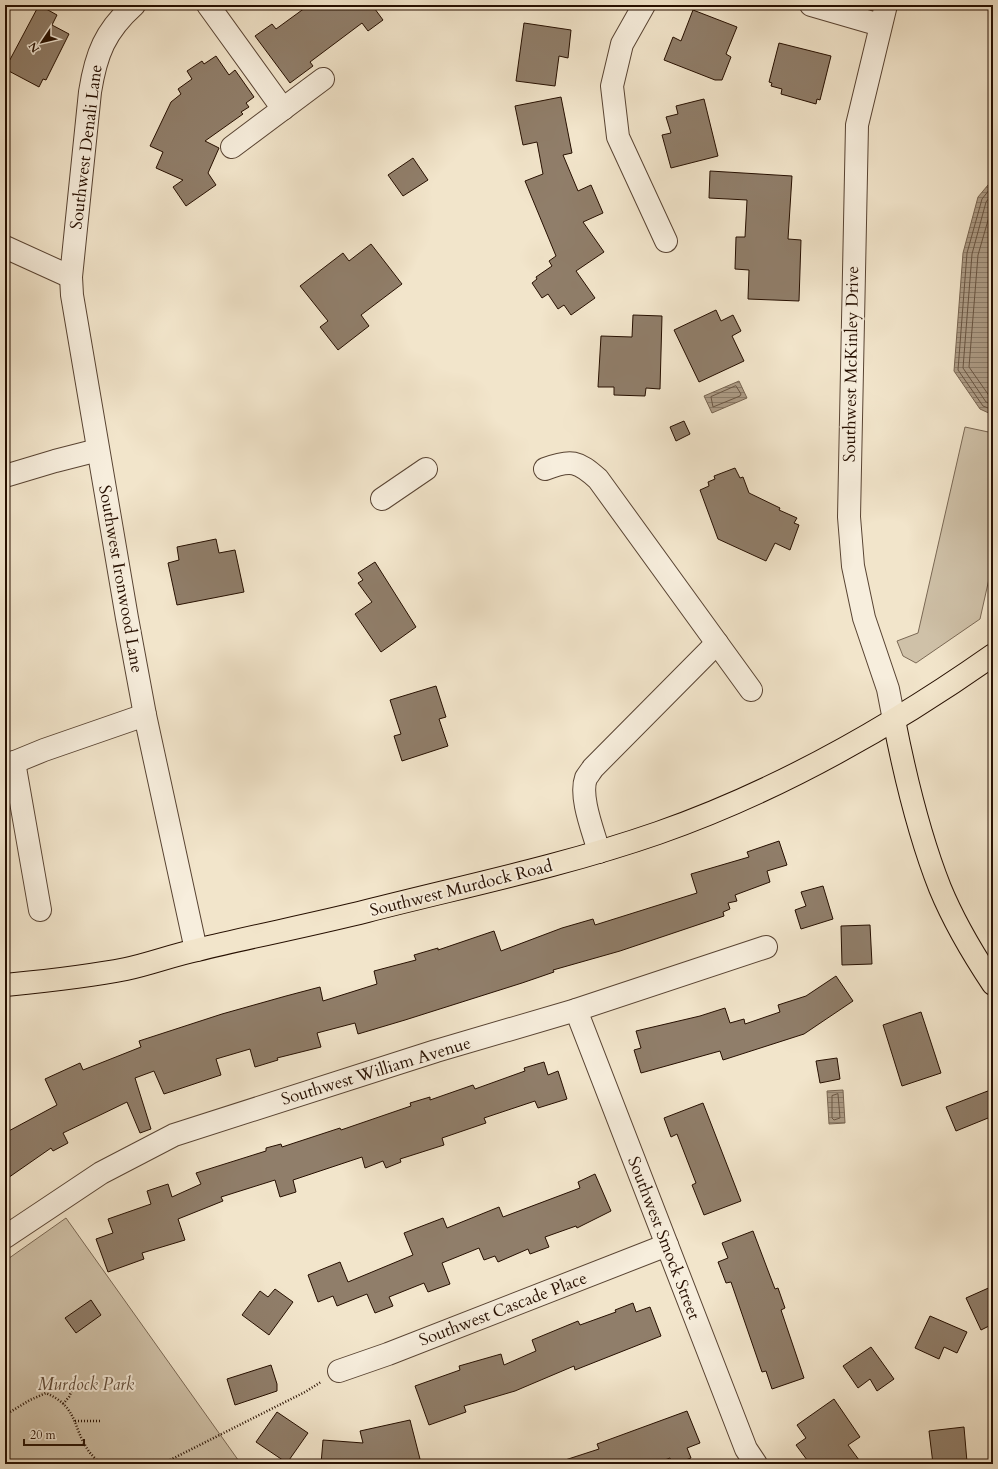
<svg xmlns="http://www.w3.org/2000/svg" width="998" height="1469" font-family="Cardo,serif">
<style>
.green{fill:#cfc1a8;stroke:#7a6854}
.water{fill:url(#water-rules);stroke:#776450}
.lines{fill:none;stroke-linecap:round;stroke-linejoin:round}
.shore{stroke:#6a5643;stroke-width:1}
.building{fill:#907e6a;stroke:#260f00}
.minor-casing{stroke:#594433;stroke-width:24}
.major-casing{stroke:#260f00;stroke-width:24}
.path{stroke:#260f00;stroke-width:2.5;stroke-dasharray:1 2;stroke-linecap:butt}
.minor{stroke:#f7eedd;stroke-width:22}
.major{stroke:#f2e5cb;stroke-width:22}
.labels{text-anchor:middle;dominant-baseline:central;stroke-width:4;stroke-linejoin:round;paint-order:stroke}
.street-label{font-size:17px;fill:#260f00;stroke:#f7eedd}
.park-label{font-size:17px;font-style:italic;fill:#614d3b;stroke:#f7eedd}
</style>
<defs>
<pattern id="water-rules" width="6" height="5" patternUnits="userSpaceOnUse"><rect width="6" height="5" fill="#ad9c86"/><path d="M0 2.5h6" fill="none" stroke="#8d7e6b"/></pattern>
</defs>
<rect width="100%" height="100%" fill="#f2e5cb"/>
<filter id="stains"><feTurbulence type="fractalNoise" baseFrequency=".005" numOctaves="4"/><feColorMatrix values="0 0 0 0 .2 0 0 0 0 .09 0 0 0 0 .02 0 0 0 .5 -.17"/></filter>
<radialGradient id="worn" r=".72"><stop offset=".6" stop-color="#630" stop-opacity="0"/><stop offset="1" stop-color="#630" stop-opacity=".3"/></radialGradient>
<g class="green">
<path d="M 965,427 L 993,433 L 993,561 L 980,619 L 916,663 L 903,656 L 897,641 L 918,633 Z"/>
<path d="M 66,1218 L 241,1464 L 5,1464 L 5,1261 Z"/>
</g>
<g class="water">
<path d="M 993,179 L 993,415 L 980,409 L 954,371 L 963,253 L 978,197 Z"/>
<path d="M 739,381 L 747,398 L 712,413 L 704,396 Z"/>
<path d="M 843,1090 L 845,1123 L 829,1124 L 827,1091 Z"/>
</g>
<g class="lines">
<g class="shore">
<path d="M 993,185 L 982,199 L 967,253 L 958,370 L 983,406 L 993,410"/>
<path d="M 993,193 L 986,202 L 972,254 L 963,368 L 986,402 L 993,405"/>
<path d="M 993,203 L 978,255 L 969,367 L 990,397 L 993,398"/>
<path d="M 736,386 L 741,394 L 740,396 L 713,407 L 711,397 Z"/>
<path d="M 838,1094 L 840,1118 L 834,1120 L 832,1118 L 832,1096 Z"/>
</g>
</g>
<g class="building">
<path d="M 39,5 L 57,15 L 52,25 L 69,34 L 46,80 L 43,79 L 39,87 L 5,69 Z"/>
<path d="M 309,5 L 372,5 L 383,20 L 368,31 L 362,23 L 310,62 L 313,66 L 290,83 L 255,36 L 272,24 L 276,29 Z"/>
<path d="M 693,10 L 737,27 L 726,54 L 731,57 L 722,80 L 715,80 L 664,60 L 673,37 L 681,41 Z"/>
<path d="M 524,23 L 571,30 L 568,58 L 559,56 L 555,86 L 516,81 Z"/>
<path d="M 779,43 L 831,56 L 820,100 L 817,99 L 816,104 L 781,94 L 782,89 L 771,86 L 772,83 L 769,82 Z"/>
<path d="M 216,56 L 229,75 L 235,70 L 254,97 L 246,103 L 249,107 L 241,112 L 243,114 L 205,141 L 219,148 L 208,173 L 216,185 L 186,206 L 173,187 L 183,180 L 156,168 L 163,152 L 150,146 L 171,102 L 181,94 L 178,89 L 192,79 L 187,71 L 202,61 L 204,64 Z"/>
<path d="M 561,97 L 572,153 L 563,155 L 578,191 L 591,185 L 603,213 L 583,222 L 604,252 L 576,271 L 595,298 L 571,315 L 564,305 L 558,309 L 548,294 L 542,298 L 532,283 L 537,279 L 536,277 L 552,266 L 549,261 L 556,256 L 525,181 L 543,174 L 537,142 L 523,145 L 515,106 Z"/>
<path d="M 704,99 L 718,156 L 671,168 L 662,135 L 671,133 L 666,117 L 678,114 L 676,106 Z"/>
<path d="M 413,158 L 428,180 L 403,196 L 388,175 Z"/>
<path d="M 710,171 L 792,176 L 788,239 L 801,240 L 799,301 L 748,299 L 749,270 L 735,269 L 736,237 L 745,237 L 747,200 L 709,198 Z"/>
<path d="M 371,244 L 402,284 L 361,315 L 369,326 L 338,350 L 320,327 L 328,321 L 300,286 L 343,253 L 349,261 Z"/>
<path d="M 716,310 L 721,321 L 733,315 L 741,331 L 732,336 L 744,361 L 699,382 L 674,330 Z"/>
<path d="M 633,315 L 662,316 L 660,389 L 646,388 L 645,396 L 614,395 L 614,387 L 598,387 L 601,336 L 632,337 Z"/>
<path d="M 684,421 L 690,434 L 676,441 L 670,427 Z"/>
<path d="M 735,468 L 740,478 L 743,477 L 749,493 L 780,508 L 779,510 L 797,518 L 794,523 L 799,525 L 790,550 L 775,543 L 766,561 L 718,539 L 700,490 L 709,486 L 708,482 L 715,479 L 714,476 Z"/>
<path d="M 216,539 L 219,553 L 235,550 L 244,592 L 177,605 L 168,563 L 179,560 L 177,547 Z"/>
<path d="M 375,562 L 416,627 L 381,652 L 355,614 L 372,602 L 358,583 L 363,580 L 358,573 Z"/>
<path d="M 436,686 L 446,717 L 439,719 L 448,746 L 402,761 L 394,736 L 401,734 L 390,700 Z"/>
<path d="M 779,841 L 787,865 L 767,871 L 770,882 L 735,895 L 737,901 L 728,903 L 730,909 L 723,912 L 724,916 L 620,951 L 553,970 L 554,972 L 522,983 L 405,1020 L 358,1034 L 355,1023 L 317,1033 L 321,1047 L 277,1058 L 278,1060 L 255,1067 L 250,1049 L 216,1059 L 221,1075 L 164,1094 L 154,1071 L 135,1078 L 151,1129 L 140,1133 L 127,1102 L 63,1133 L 68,1143 L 53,1151 L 51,1148 L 5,1180 L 5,1133 L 57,1105 L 45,1079 L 80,1063 L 83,1070 L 141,1047 L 139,1041 L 222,1014 L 286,996 L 320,987 L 323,1001 L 377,984 L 374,971 L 416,960 L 414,955 L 438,948 L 438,950 L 494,931 L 501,951 L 562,928 L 593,919 L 595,925 L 697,893 L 691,874 L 749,857 L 747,852 Z"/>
<path d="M 823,886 L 833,919 L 801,929 L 795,910 L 806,906 L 801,892 Z"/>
<path d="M 870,925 L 872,964 L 842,965 L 841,926 Z"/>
<path d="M 836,976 L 853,1001 L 804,1034 L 723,1060 L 720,1051 L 641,1073 L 634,1050 L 641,1048 L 636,1031 L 700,1016 L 725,1008 L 730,1023 L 744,1019 L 745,1024 L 780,1012 L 778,1005 L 806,996 Z"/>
<path d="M 921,1012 L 941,1073 L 902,1086 L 883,1025 Z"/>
<path d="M 837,1058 L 840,1079 L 820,1083 L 816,1061 Z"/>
<path d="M 544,1062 L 548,1075 L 558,1071 L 567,1099 L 538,1108 L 535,1101 L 484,1118 L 486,1123 L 442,1138 L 444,1145 L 400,1159 L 401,1162 L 386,1168 L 383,1161 L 365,1168 L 362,1157 L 293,1180 L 296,1192 L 280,1197 L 275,1180 L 221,1197 L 223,1201 L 178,1219 L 185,1240 L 142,1253 L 144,1259 L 108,1272 L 96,1239 L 113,1233 L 108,1219 L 151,1204 L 147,1191 L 168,1184 L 172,1197 L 201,1184 L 196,1173 L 266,1151 L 266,1148 L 281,1144 L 282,1147 L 340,1128 L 341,1130 L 411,1106 L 410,1103 L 430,1097 L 430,1100 L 473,1085 L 475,1089 L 525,1071 L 524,1068 Z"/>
<path d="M 993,1089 L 993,1116 L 956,1131 L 946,1107 Z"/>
<path d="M 703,1103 L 741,1201 L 704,1215 L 692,1185 L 696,1183 L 677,1134 L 671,1137 L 664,1118 Z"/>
<path d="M 595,1174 L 611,1211 L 577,1228 L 576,1226 L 545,1237 L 549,1247 L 530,1254 L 528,1249 L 498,1262 L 495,1256 L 484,1260 L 479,1248 L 442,1263 L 450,1284 L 428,1292 L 424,1283 L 389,1297 L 393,1306 L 375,1313 L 367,1294 L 337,1306 L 333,1296 L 318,1302 L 308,1275 L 340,1262 L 348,1282 L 413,1255 L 404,1233 L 443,1218 L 447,1228 L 499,1207 L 503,1217 L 580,1188 L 578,1182 Z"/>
<path d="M 753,1231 L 775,1289 L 778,1288 L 785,1308 L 781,1310 L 804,1378 L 772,1389 L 766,1371 L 762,1372 L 731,1282 L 726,1283 L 718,1262 L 728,1258 L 722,1243 Z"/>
<path d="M 993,1286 L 993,1324 L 981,1330 L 966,1298 Z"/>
<path d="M 275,1289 L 293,1302 L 269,1335 L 242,1315 L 260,1291 L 268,1297 Z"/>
<path d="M 91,1300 L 101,1315 L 76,1333 L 65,1318 Z"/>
<path d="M 633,1303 L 636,1312 L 650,1307 L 661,1336 L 575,1370 L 574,1366 L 515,1391 L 464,1406 L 466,1412 L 429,1425 L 415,1386 L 460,1370 L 459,1366 L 501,1354 L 504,1365 L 536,1351 L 532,1340 L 578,1321 L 580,1325 L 616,1312 L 615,1310 Z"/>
<path d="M 930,1316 L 967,1332 L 957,1353 L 944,1347 L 939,1359 L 915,1348 Z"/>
<path d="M 871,1347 L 894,1379 L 877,1391 L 870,1379 L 858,1388 L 843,1366 Z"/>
<path d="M 271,1365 L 277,1384 L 277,1391 L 235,1405 L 227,1379 Z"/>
<path d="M 834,1399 L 860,1437 L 848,1445 L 862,1464 L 810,1464 L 796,1445 L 806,1438 L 797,1425 Z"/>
<path d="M 687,1411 L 700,1443 L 687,1448 L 691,1458 L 675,1464 L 672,1464 L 670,1458 L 654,1464 L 562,1464 L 562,1461 L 599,1449 L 597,1444 Z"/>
<path d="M 277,1412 L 308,1433 L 287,1463 L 256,1442 Z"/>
<path d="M 410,1420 L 420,1459 L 401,1464 L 321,1464 L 323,1440 L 363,1443 L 360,1431 Z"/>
<path d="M 964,1427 L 967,1462 L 933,1464 L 929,1431 Z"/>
</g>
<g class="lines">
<g class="minor-casing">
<g id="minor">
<path d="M 134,5 C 105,31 96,54 90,92 L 71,277 L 72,295 L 127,618 L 145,715 L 196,950"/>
<path d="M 208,5 L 283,109"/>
<path d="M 644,5 L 622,44 L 612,86 L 618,137 L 666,241"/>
<path d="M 811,5 L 880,25"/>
<path d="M 886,5 L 857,125 L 849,517 L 853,566 L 864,618 L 888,689 L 894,720"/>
<path d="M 232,147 L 323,79"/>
<path d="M 5,247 L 71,277"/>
<path d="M 545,469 C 571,459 578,461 598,479 L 751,690"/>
<path d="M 5,476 L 55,461 L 98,450"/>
<path d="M 382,499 L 426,469"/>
<path d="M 14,762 L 40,910"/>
<path d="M 5,766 L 44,750 L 145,715"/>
<path d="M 599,852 C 594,833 579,797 586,778 C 588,775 591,771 593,768 L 717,643"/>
<path d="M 576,1010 L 746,1449 L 756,1464"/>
<path d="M 5,1237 L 101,1173 L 174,1135 L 436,1051 L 576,1010 L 766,947"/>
<path d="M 339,1371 L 388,1354 L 667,1245"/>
</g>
</g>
<g class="major-casing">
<g id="major">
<path d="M 894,720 C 905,776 919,835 940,888 C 954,922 973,954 993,984"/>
<path d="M 5,985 C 45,981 86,977 126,969 C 150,964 173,955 197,950 C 254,936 311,925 367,911 C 465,886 563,866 658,833 C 778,791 889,728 993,655"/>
</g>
</g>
<g class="path">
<path d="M 63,1404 L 69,1397 L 76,1381"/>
<path d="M 5,1415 L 30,1400 L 46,1393 C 78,1407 72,1426 88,1450 C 91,1455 97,1460 101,1464"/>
<path d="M 75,1421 L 102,1421"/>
<path d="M 162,1464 L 305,1392 L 321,1382"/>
</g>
<use href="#minor" class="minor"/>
<use href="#major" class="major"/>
</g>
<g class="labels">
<g class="street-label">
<text transform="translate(86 147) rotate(-83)">Southwest Denali Lane</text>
<text transform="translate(851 364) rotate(-89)">Southwest McKinley Drive</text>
<text transform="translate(121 579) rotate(80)">Southwest Ironwood Lane</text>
<text transform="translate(461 888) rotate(-14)">Southwest Murdock Road</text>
<text transform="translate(376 1071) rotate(-17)">Southwest William Avenue</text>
<text transform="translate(664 1238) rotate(69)">Southwest Smock Street</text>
<text transform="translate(503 1309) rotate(-21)">Southwest Cascade Place</text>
</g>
<g class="park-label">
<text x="86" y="1384">Murdock Park</text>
</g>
</g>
<rect width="998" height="1469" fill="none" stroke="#f2e5cb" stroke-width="20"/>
<rect x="6" y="6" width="986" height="1457" fill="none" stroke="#260f00" stroke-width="2"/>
<rect x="10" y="10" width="978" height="1449" fill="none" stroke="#260f00"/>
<g transform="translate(42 42) rotate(235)" stroke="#f7eedd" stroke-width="3" paint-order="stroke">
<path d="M0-3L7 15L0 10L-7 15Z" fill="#260f00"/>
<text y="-6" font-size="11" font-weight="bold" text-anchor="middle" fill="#260f00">N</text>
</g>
<path d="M24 1439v6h60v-6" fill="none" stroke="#260f00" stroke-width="2"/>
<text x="30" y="1439" font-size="12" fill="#260f00" stroke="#f7eedd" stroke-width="3" paint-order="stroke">20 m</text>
<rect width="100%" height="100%" filter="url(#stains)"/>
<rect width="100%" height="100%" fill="url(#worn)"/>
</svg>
